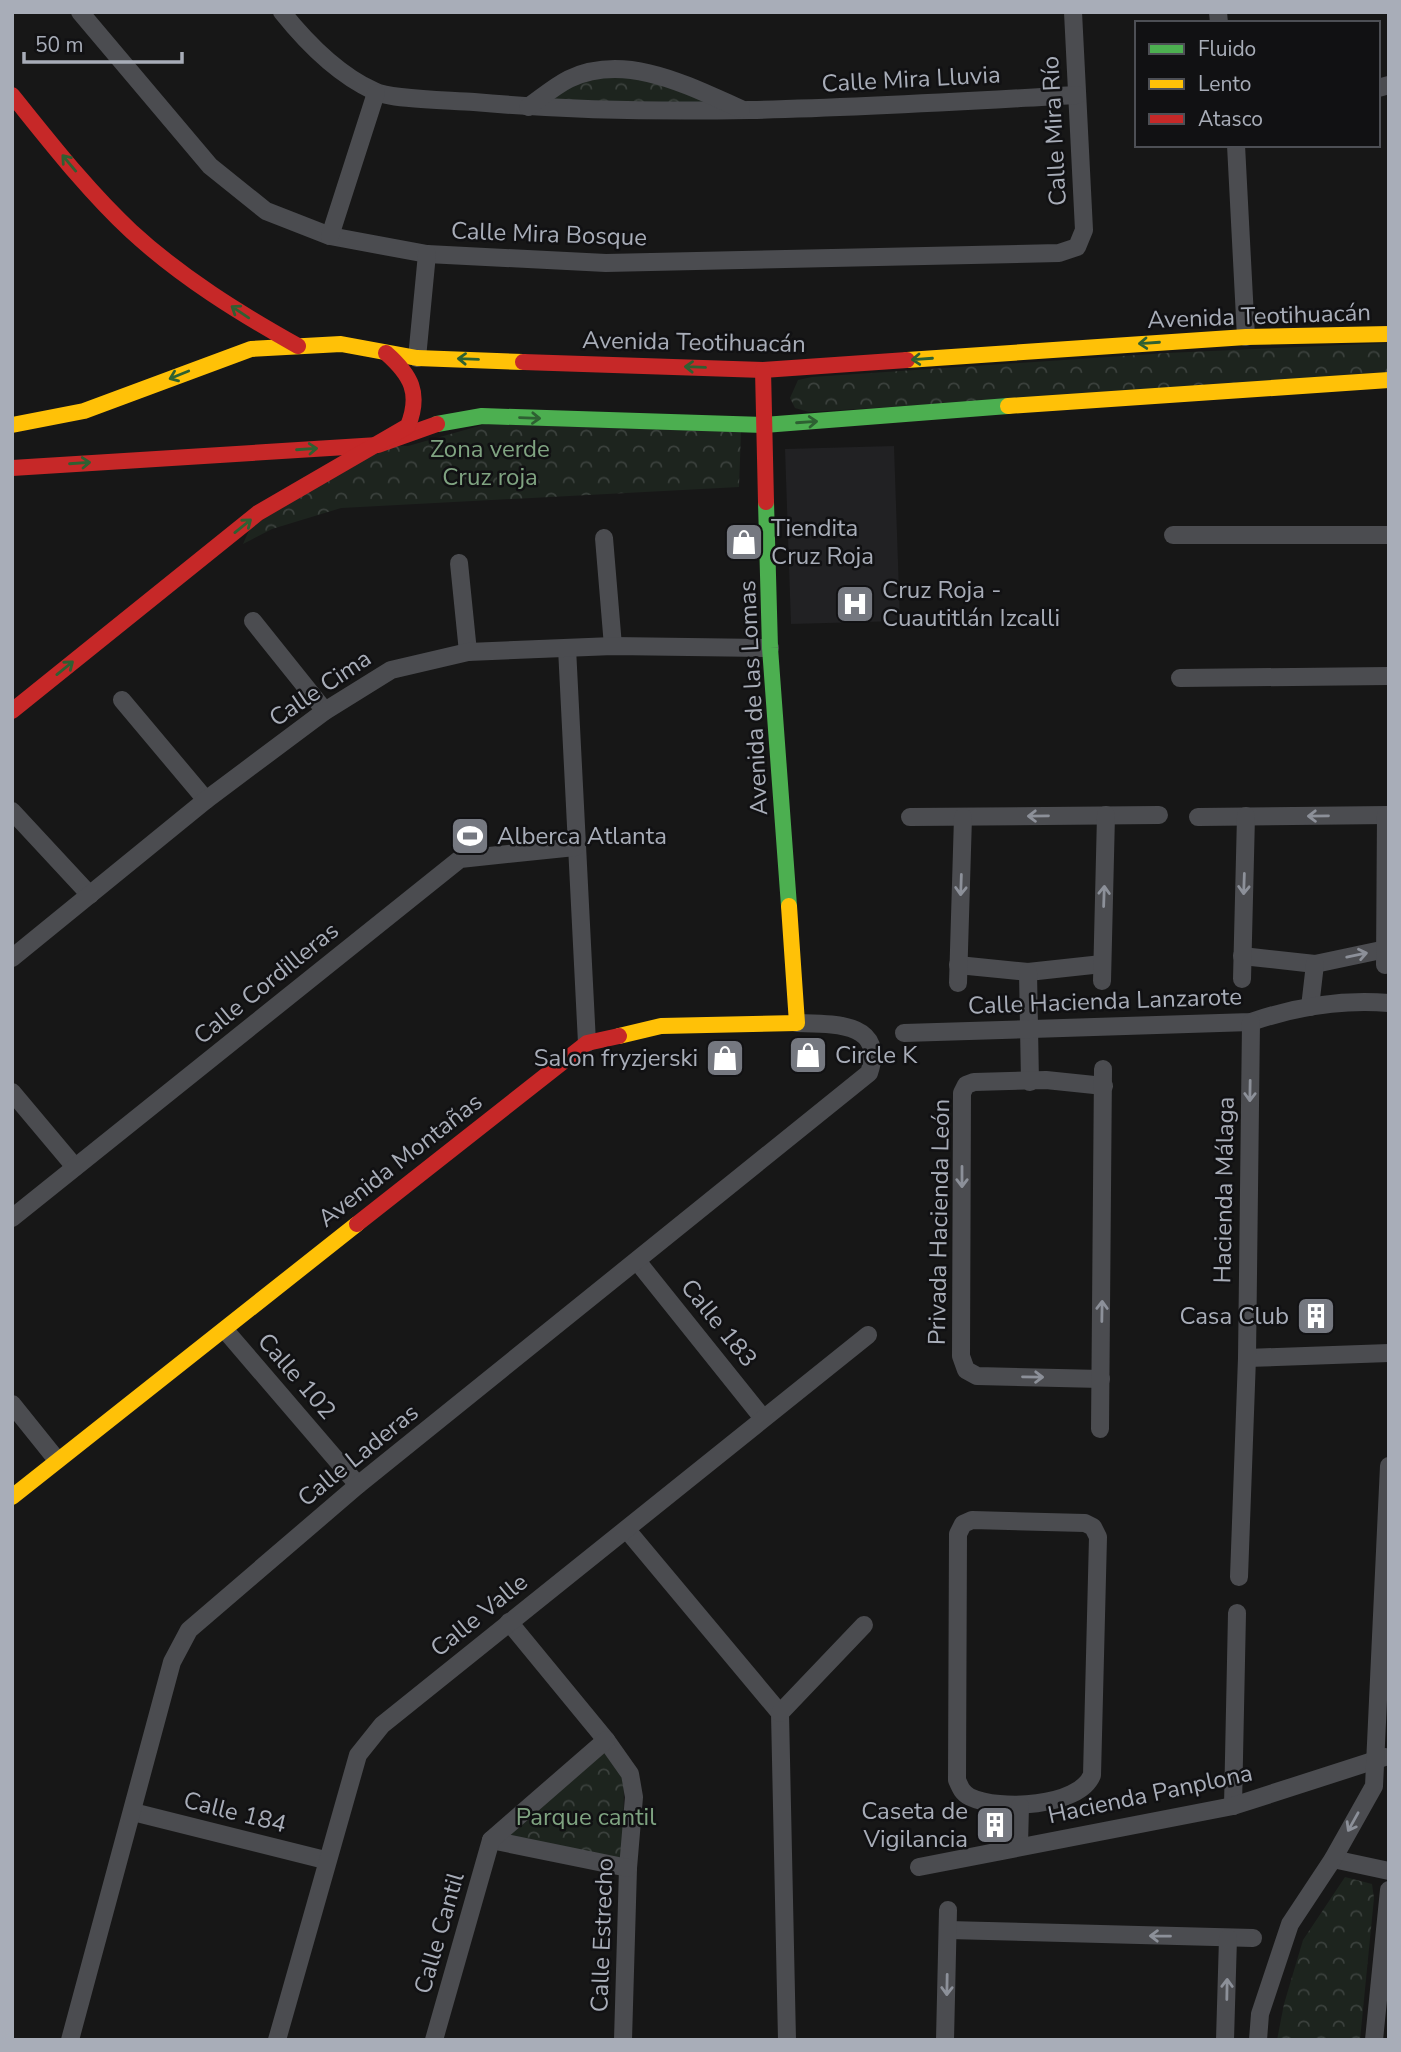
<svg xmlns="http://www.w3.org/2000/svg" width="1401" height="2052" font-family="'Nunito Sans',sans-serif">
<style>
.built{fill:#212123}
.forest{fill:url(#forest-crowns)}
.lines{fill:none;stroke-linecap:round;stroke-linejoin:round}
.street{stroke:#4b4c50;stroke-width:18}
.fast{stroke:#4caf50;stroke-width:16}
.slow{stroke:#ffc107;stroke-width:16}
.jam{stroke:#c62828;stroke-width:16}
.oneway{stroke:#2e6032}
.oneway2{stroke:#8c9099}
.labels{text-anchor:middle;dominant-baseline:central;stroke-width:5;stroke-linejoin:round;paint-order:stroke}
.street-label{font-size:24px;fill:#a8adb8;stroke:#111113}
.park-label{font-size:24px;fill:#7fa381;stroke:#111113}
.poi-label{font-size:24px;fill:#a8adb8;stroke:#111113;text-anchor:start}
</style>
<defs>
<pattern id="forest-crowns" width="20" height="18" patternUnits="userSpaceOnUse" patternTransform="scale(1.75)"><rect width="20" height="18" fill="#1d241e"/><path d="M2 6a3 3 0 1 1 6 0M12 15a3 3 0 1 1 6 0" fill="none" stroke="#3b413d"/></pattern>
</defs>
<rect width="100%" height="100%" fill="#171717"/>
<path class="built" d="M 894,446 L 900,621 L 791,624 L 785,449 Z"/>
<g class="forest">
<path d="M 592,75 L 668,80 L 728,108 L 539,103 Z"/>
<path d="M 1389,343 L 1389,376 L 809,412 L 795,408 L 790,398 L 798,380 L 812,377 L 1167,353 Z"/>
<path d="M 486,424 L 741,432 L 739,487 L 341,508 L 272,529 L 243,544 L 250,528 L 378,445 L 408,446 Z"/>
<path d="M 608,1750 L 624,1777 L 623,1863 L 505,1838 Z"/>
<path d="M 1345,1877 L 1372,1884 L 1374,1898 L 1360,2040 L 1277,2040 L 1284,2004 L 1303,1940 Z"/>
</g>
<g class="lines">
<g class="street">
<path d="M 80,12 L 210,166 L 266,211 L 330,236 L 427,254 L 606,263 L 1059,253 L 1077,247 L 1084,230 L 1073,12"/>
<path d="M 282,12 C 306,42 339,75 374,91 C 391,100 451,100 474,102 C 675,120 876,106 1077,95"/>
<path d="M 1218,12 L 1219,23"/>
<path d="M 1378,88 L 1389,85"/>
<path d="M 528,107 C 541,98 555,86 569,79 C 626,52 689,86 741,109"/>
<path d="M 1236,145 L 1246,337"/>
<path d="M 330,236 L 376,93"/>
<path d="M 417,358 L 427,254"/>
<path d="M 1173,535 L 1389,535"/>
<path d="M 604,538 L 613,646"/>
<path d="M 459,563 L 468,652"/>
<path d="M 253,621 L 325,711"/>
<path d="M 567,648 L 587,1043"/>
<path d="M 1180,678 L 1389,676"/>
<path d="M 122,700 L 206,800"/>
<path d="M 12,811 L 90,895"/>
<path d="M 910,817 L 1159,815"/>
<path d="M 1198,817 L 1389,815"/>
<path d="M 1242,956 L 1315,964 L 1386,949"/>
<path d="M 12,958 L 206,800 L 325,711 L 391,670 L 468,652 L 613,646 L 770,648"/>
<path d="M 958,965 L 1028,972 L 1102,964"/>
<path d="M 1385,965 L 1386,815"/>
<path d="M 1028,972 L 1030,1082"/>
<path d="M 1242,979 L 1246,816"/>
<path d="M 1102,981 L 1106,815"/>
<path d="M 958,983 L 963,817"/>
<path d="M 1310,1007 L 1315,964"/>
<path d="M 904,1033 L 1251,1022 C 1295,1007 1342,999 1389,1003"/>
<path d="M 12,1092 L 75,1167"/>
<path d="M 12,1218 L 460,859 L 575,847"/>
<path d="M 637,1261 L 762,1417"/>
<path d="M 225,1330 L 358,1485"/>
<path d="M 1247,1358 L 1389,1353"/>
<path d="M 1101,1379 L 977,1376 L 966,1370 L 961,1356 L 962,1093 L 966,1085 L 974,1082 L 1046,1080 L 1104,1086"/>
<path d="M 12,1404 L 57,1460"/>
<path d="M 1100,1429 L 1103,1069"/>
<path d="M 972,1520 L 1085,1523 L 1093,1527 L 1098,1537 L 1092,1775 C 1079,1807 999,1811 970,1797 C 962,1793 960,1787 957,1780 L 958,1534 L 963,1524 Z"/>
<path d="M 627,1530 L 780,1713 L 787,2040"/>
<path d="M 1239,1577 L 1247,1358 L 1251,1022"/>
<path d="M 509,1622 L 606,1740 L 630,1774 L 634,1797 L 628,1868 L 623,2040"/>
<path d="M 780,1713 L 864,1625"/>
<path d="M 1233,1806 L 1237,1613"/>
<path d="M 133,1812 L 325,1860"/>
<path d="M 491,1840 L 628,1868"/>
<path d="M 1019,1845 L 1020,1806"/>
<path d="M 1333,1859 L 1389,1871"/>
<path d="M 919,1867 L 1233,1806 L 1385,1757"/>
<path d="M 948,1930 L 1253,1938"/>
<path d="M 70,2040 L 172,1662 L 189,1630 L 358,1485 L 869,1073 C 887,1021 831,1024 797,1023"/>
<path d="M 277,2040 L 358,1755 L 382,1725 L 868,1335"/>
<path d="M 434,2040 L 491,1840 L 606,1740"/>
<path d="M 945,2040 L 948,1910"/>
<path d="M 1225,2040 L 1228,1938"/>
<path d="M 1258,2040 L 1260,2014 L 1290,1924 L 1333,1859 L 1374,1786 L 1389,1466"/>
<path d="M 1374,2040 L 1389,1890"/>
</g>
<g class="fast">
<path d="M 437,424 L 482,416 L 764,425 L 1008,406"/>
<path d="M 766,502 L 770,648 L 789,906"/>
</g>
<g class="slow">
<path d="M 907,360 L 1246,337 L 1389,334"/>
<path d="M 1008,406 L 1389,380"/>
<path d="M 12,425 L 84,411 L 251,349 L 341,344 L 417,358 L 523,362"/>
<path d="M 619,1036 L 661,1026 L 797,1023 L 789,906"/>
<path d="M 12,1497 L 357,1224"/>
</g>
<g class="jam">
<path d="M 12,95 C 50,142 87,190 131,231 C 181,277 239,313 298,346"/>
<path d="M 523,362 L 763,370 L 907,360"/>
<path d="M 763,370 L 766,502"/>
<path d="M 12,468 L 378,445 L 437,424"/>
<path d="M 12,711 L 258,513 L 408,426 C 421,393 411,375 386,353"/>
<path d="M 357,1224 L 587,1043 L 619,1036"/>
</g>
</g>
<defs><path id="oneway-shaft" d="M-6 0H5M1.5-3L5.5 0L1.5 3" fill="none" stroke-width="1.6" stroke-linecap="round" stroke-linejoin="round" transform="scale(1.75)"/></defs>
<g class="oneway">
<use href="#oneway-shaft" transform="translate(69 163) rotate(-130)"/>
<use href="#oneway-shaft" transform="translate(240 312) rotate(-146)"/>
<use href="#oneway-shaft" transform="translate(1149 343) rotate(176)"/>
<use href="#oneway-shaft" transform="translate(468 359) rotate(-178)"/>
<use href="#oneway-shaft" transform="translate(922 359) rotate(176)"/>
<use href="#oneway-shaft" transform="translate(695 367) rotate(-178)"/>
<use href="#oneway-shaft" transform="translate(179 375) rotate(158)"/>
<use href="#oneway-shaft" transform="translate(530 418) rotate(2)"/>
<use href="#oneway-shaft" transform="translate(807 422) rotate(-4)"/>
<use href="#oneway-shaft" transform="translate(307 449) rotate(-4)"/>
<use href="#oneway-shaft" transform="translate(80 463) rotate(-4)"/>
<use href="#oneway-shaft" transform="translate(243 526) rotate(-39)"/>
<use href="#oneway-shaft" transform="translate(65 668) rotate(-39)"/>
</g>
<g class="oneway2">
<use href="#oneway-shaft" transform="translate(1038 816) rotate(179)"/>
<use href="#oneway-shaft" transform="translate(1318 816) rotate(179)"/>
<use href="#oneway-shaft" transform="translate(1244 884) rotate(92)"/>
<use href="#oneway-shaft" transform="translate(961 885) rotate(92)"/>
<use href="#oneway-shaft" transform="translate(1104 896) rotate(-88)"/>
<use href="#oneway-shaft" transform="translate(1357 955) rotate(-12)"/>
<use href="#oneway-shaft" transform="translate(1250 1091) rotate(91)"/>
<use href="#oneway-shaft" transform="translate(962 1177) rotate(90)"/>
<use href="#oneway-shaft" transform="translate(1102 1311) rotate(-89)"/>
<use href="#oneway-shaft" transform="translate(1033 1377) rotate(1)"/>
<use href="#oneway-shaft" transform="translate(1353 1822) rotate(119)"/>
<use href="#oneway-shaft" transform="translate(1160 1936) rotate(-179)"/>
<use href="#oneway-shaft" transform="translate(947 1985) rotate(91)"/>
<use href="#oneway-shaft" transform="translate(1227 1989) rotate(-89)"/>
</g>
<defs>
<g id="shop-square" transform="scale(2.0125)"><rect x="-9" y="-9" width="18" height="18" rx="4" fill="#757880" stroke="#111113"/><path d="M-5-2.5h2.3a2.7 3.5 0 0 1 5.4 0H5L5.5 6h-11ZM-1.5-2.5h3a1.5 2.3 0 0 0-3 0Z" fill="#fff"/></g>
<g id="hospital-square" transform="scale(2.0125)"><rect x="-9" y="-9" width="18" height="18" rx="4" fill="#757880" stroke="#111113"/><path d="M-5-5h3v3.5h4V-5h3V5h-3V1.5h-4V5h-3Z" fill="#fff"/></g>
<g id="stadium-square" transform="scale(2.0125)"><rect x="-9" y="-9" width="18" height="18" rx="4" fill="#757880" stroke="#111113"/><path d="M0-5a6.5 5 0 1 0 0 10a6.5 5 0 1 0 0-10ZM-3.5-1.8h7v3.6h-7Z" fill="#fff"/></g>
<g id="building-square" transform="scale(2.0125)"><rect x="-9" y="-9" width="18" height="18" rx="4" fill="#757880" stroke="#111113"/><path d="M-4-6H4V6H1V3H-1V6H-4ZM-2.5-4.3h1.7v1.8h-1.7ZM.8-4.3h1.7v1.8H.8ZM-2.5-1h1.7V.8h-1.7ZM.8-1h1.7V.8H.8Z" fill="#fff"/></g>
</defs>
<g fill-rule="evenodd">
<use href="#shop-square" x="744" y="542"/>
<use href="#hospital-square" x="855" y="604"/>
<use href="#stadium-square" x="470" y="836"/>
<use href="#shop-square" x="808" y="1055"/>
<use href="#shop-square" x="725" y="1058"/>
<use href="#building-square" x="1316" y="1316"/>
<use href="#building-square" x="995" y="1825"/>
</g>
<g class="labels">
<g class="street-label">
<text transform="translate(911 79) rotate(-3)">Calle Mira Lluvia</text>
<text transform="translate(1054 131) rotate(-93)">Calle Mira Río</text>
<text transform="translate(549 234) rotate(2)">Calle Mira Bosque</text>
<text transform="translate(1259 316) rotate(-2)">Avenida Teotihuacán</text>
<text transform="translate(694 342) rotate(1)">Avenida Teotihuacán</text>
<text transform="translate(320 688) rotate(-34)">Calle Cima</text>
<text transform="translate(753 698) rotate(-93)">Avenida de las Lomas</text>
<text transform="translate(266 983) rotate(-39)">Calle Cordilleras</text>
<text transform="translate(1105 1001) rotate(-2)">Calle Hacienda Lanzarote</text>
<text transform="translate(400 1160) rotate(-38)">Avenida Montañas</text>
<text transform="translate(1224 1190) rotate(-89)">Hacienda Málaga</text>
<text transform="translate(939 1222) rotate(-89)">Privada Hacienda León</text>
<text transform="translate(719 1323) rotate(51)">Calle 183</text>
<text transform="translate(297 1376) rotate(49)">Calle 102</text>
<text transform="translate(358 1455) rotate(-39)">Calle Laderas</text>
<text transform="translate(479 1615) rotate(-39)">Calle Valle</text>
<text transform="translate(1150 1794) rotate(-12)">Hacienda Panplona</text>
<text transform="translate(235 1812) rotate(14)">Calle 184</text>
<text transform="translate(439 1933) rotate(-74)">Calle Cantil</text>
<text transform="translate(602 1935) rotate(-88)">Calle Estrecho</text>
</g>
<g class="park-label">
<text x="490" y="449">Zona verde<tspan x="490" dy="28">Cruz roja</tspan></text>
<text x="586" y="1817">Parque cantil</text>
</g>
<g class="poi-label">
<text x="771" y="528">Tiendita<tspan x="771" dy="28">Cruz Roja</tspan></text>
<text x="882" y="590">Cruz Roja -<tspan x="882" dy="28">Cuautitlán Izcalli</tspan></text>
<text x="497" y="836">Alberca Atlanta</text>
<text x="835" y="1055">Circle K</text>
<text x="698" y="1058" text-anchor="end">Salon fryzjerski</text>
<text x="1289" y="1316" text-anchor="end">Casa Club</text>
<text x="968" y="1811" text-anchor="end">Caseta de<tspan x="968" dy="28">Vigilancia</tspan></text>
</g>
</g>
<rect width="1401" height="2052" fill="none" stroke="#a8adb8" stroke-width="28"/>
<rect x="1135" y="21" width="245" height="126" fill="#111113" stroke="#4d4f55" stroke-width="2"/>
<rect x="1149" y="44" width="35" height="10" fill="#4caf50" stroke="#4d4f55" stroke-width="2"/>
<text x="1198" y="56" font-size="21" fill="#a8adb8">Fluido</text>
<rect x="1149" y="79" width="35" height="10" fill="#ffc107" stroke="#4d4f55" stroke-width="2"/>
<text x="1198" y="91" font-size="21" fill="#a8adb8">Lento</text>
<rect x="1149" y="114" width="35" height="10" fill="#c62828" stroke="#4d4f55" stroke-width="2"/>
<text x="1198" y="126" font-size="21" fill="#a8adb8">Atasco</text>
<path d="M24 52v10h158v-10" fill="none" stroke="#a8adb8" stroke-width="3.5"/>
<text x="35" y="52" font-size="21" fill="#a8adb8" stroke="#111113" stroke-width="5" paint-order="stroke">50 m</text>
</svg>
